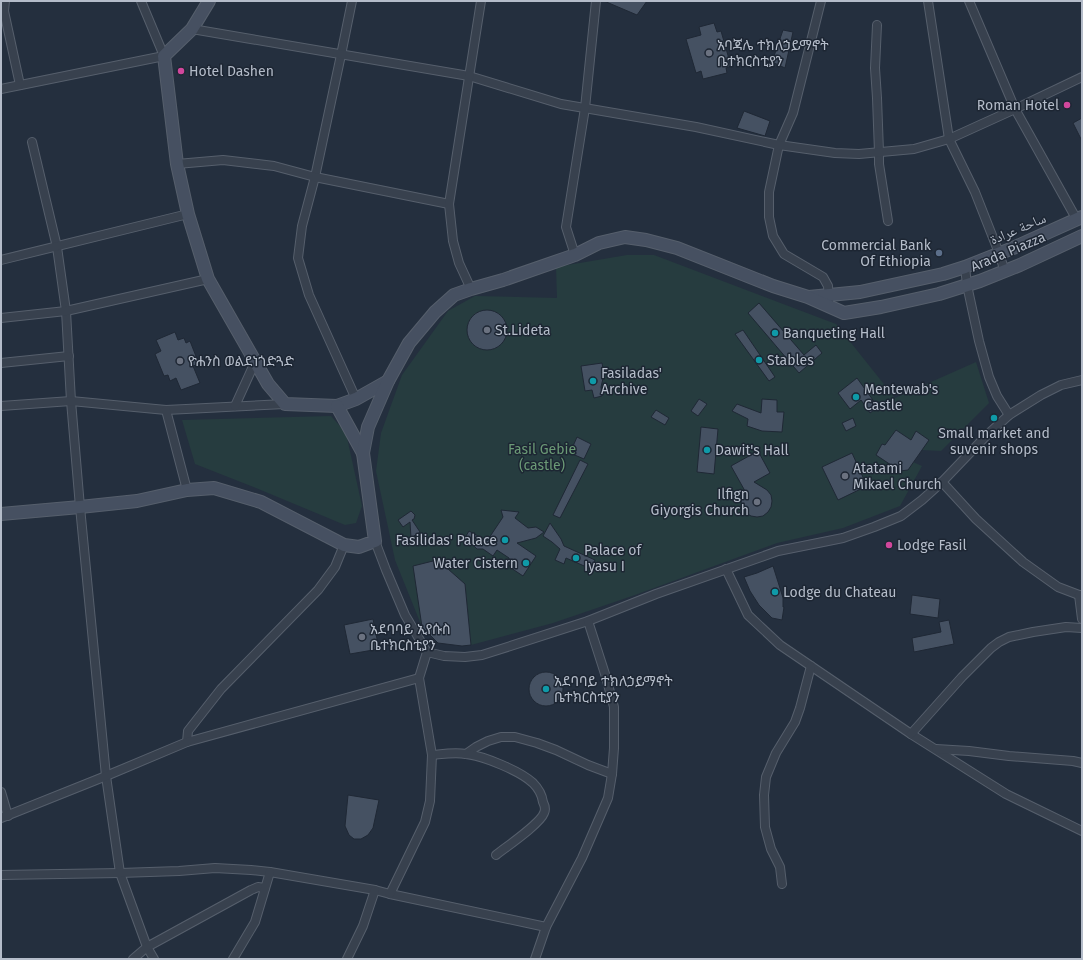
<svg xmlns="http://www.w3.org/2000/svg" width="1083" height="960" font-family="'Fira Sans','Noto Naskh Arabic','Noto Sans Ethiopic',sans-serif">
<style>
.green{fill:#263c3f}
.building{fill:#455162;stroke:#1f2835}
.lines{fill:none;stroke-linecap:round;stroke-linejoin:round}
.street-casing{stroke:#565f6c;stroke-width:10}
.secondary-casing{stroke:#565f6c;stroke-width:14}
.street{stroke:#38414e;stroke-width:8}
.secondary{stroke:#465061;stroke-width:12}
.worship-dot{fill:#6b7280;stroke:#1d2633;stroke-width:1.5}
.hotel-dot{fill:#d1479c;stroke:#1d2633;stroke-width:1.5}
.service-dot{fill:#5c6f8a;stroke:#1d2633;stroke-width:1.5}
.culture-dot{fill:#0f9aa8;stroke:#1d2633;stroke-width:1.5}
.labels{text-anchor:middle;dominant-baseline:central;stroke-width:3;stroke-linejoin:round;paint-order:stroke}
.poi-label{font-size:14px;fill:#b4bcc9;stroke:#1d2633;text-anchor:start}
.street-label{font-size:14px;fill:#b4bcc9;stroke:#1d2633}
.park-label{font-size:14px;fill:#6b9a76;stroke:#1d2633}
</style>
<rect width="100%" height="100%" fill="#242f3e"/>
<g class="green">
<path d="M 627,255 L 654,255 L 836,324 L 895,398 L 976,362 L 989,403 L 941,451 L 921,450 L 913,462 L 922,466 L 900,506 L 843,528 L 777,543 L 635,595 L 553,623 L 471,645 L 462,646 L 422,627 L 395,560 L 376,471 L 381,433 L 402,375 L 448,311 L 475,296 L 557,298 L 556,267 Z"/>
<path d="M 331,416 L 346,433 L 362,506 L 356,523 L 345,525 L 256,488 L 195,464 L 182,420 Z"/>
</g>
<g class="building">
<path d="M 604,1 L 647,1 L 637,15 Z"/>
<path d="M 714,23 L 717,32 L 721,31 L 731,66 L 726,68 L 727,73 L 703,79 L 701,71 L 696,73 L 686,39 L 701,35 L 699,27 Z"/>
<path d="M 783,30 L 793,32 L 785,68 L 772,62 Z"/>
<path d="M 744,111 L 770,121 L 765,136 L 737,128 Z"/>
<path d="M 1082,118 L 1082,141 L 1073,123 Z"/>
<path d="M 759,303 L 804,355 L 816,345 L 822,353 L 799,373 L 748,313 Z"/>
<circle cx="487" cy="330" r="20"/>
<path d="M 743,330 L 775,377 L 769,381 L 735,334 Z"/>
<path d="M 175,332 L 178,340 L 184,338 L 186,343 L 190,341 L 199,364 L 193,366 L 200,383 L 181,390 L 176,378 L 170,381 L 168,375 L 164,376 L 155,354 L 161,351 L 156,340 Z"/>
<path d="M 602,363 L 604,374 L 601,387 L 602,396 L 594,398 L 592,390 L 585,391 L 581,366 Z"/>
<path d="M 857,378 L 878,407 L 870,413 L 861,400 L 850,409 L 838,393 Z"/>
<path d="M 699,399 L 707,404 L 698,416 L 691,411 Z"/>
<path d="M 762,399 L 777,400 L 777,412 L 784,412 L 782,432 L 762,431 L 747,426 L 748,419 L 732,411 L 737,404 L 761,413 Z"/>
<path d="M 656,410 L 669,418 L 665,425 L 651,417 Z"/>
<path d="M 853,418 L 856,426 L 846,431 L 842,423 Z"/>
<path d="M 701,427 L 718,429 L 714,474 L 697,472 Z"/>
<path d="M 896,430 L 911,440 L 916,431 L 929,440 L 908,470 L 900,471 L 876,455 L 882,444 L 885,445 Z"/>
<path d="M 577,437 L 591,444 L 584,459 L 570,453 Z"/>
<path d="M 758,451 L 770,473 L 754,482 L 767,490 L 771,495 L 772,501 L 771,507 L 768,512 L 763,516 L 757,517 L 751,516 L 746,513 L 743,508 L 741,502 L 742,496 L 745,491 L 731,466 Z"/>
<path d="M 852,453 L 867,486 L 838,500 L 822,467 Z"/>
<path d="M 580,460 L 588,464 L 560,518 L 553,515 Z"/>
<path d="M 501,510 L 519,512 L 515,518 L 528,528 L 536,527 L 544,532 L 536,538 L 517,543 L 536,556 L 523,576 L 511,568 L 509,565 L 509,558 L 497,550 L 493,556 L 483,549 L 477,549 L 474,546 L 473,542 L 466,536 L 469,531 L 487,541 L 503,517 Z"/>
<path d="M 411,511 L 415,515 L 414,519 L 412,520 L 420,532 L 411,538 L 410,522 L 403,527 L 398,520 Z"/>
<path d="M 550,523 L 561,539 L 564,546 L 595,560 L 591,569 L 566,558 L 564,564 L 555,560 L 560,549 L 552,542 L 543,536 Z"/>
<path d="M 433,561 L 448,569 L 465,584 L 471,645 L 462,646 L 438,643 L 422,627 L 413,566 Z"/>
<path d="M 773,566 L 779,585 L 783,598 L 783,607 L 784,607 L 782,620 L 772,618 L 759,605 L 750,591 L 744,577 L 757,573 Z"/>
<path d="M 912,595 L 940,599 L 938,618 L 910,614 Z"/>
<path d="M 373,619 L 379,649 L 350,654 L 344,625 Z"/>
<path d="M 949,620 L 954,644 L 914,652 L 912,638 L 941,632 L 939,622 Z"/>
<circle cx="546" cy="689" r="17"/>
<path d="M 348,795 L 379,800 L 373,828 L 368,835 L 361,839 L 354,839 L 349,835 L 345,826 Z"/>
</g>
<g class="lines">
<g class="street-casing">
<g id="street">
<path d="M 5,1 L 4,11 L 20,85"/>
<path d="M 352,1 L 341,55 L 315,177 L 302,226 L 298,258 L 309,295 L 356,399"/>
<path d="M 821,1 L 793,113 L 779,145 L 769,192 L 769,217 L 773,236 L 784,254 L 823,277 L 828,286 L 829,300"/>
<path d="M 928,1 L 949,139 L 975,192 L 999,253 L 1005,272"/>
<path d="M 969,1 L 1015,109 L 1077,220"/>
<path d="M 877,25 L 875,68 L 877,98 L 879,152 L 879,164 L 888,221"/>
<path d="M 192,29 L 469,76 L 561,104 L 696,127 L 779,145 L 835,153 L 859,154 L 914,149 L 949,139 L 1015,109 L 1082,77"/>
<path d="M 1,89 L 164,56 L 141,1"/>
<path d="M 32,142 L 57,247 L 66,311 L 71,401 L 80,507 L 106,776 L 120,873 L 147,947 L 154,959"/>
<path d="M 177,164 L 223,160 L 274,166 L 315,177 L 449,204"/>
<path d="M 575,255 L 566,227 L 585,108 L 596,1"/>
<path d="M 1,260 L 188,214"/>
<path d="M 965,267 L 967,285 L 979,341 L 989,377 L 997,396 L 1009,415"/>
<path d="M 471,289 L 459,263 L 453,241 L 449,204 L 481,1"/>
<path d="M 1,318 L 66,311 L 208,279"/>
<path d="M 1,363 L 69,356"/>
<path d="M 1,406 L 71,401 L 166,410 L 285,404"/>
<path d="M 235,406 L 255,362"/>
<path d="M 166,410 L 187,490"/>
<path d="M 942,482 L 976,519 L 1023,562 L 1058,587 L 1079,595 L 1082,595"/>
<path d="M 375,541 L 386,570 L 405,615 L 427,652 L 444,656 L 465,657 L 482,655 L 498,650 L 588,621 L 656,594 L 778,551 L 843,538 L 874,527 L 901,516 L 922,500 L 942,482 L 986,436 L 1009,415 L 1041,395 L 1061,385 L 1082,380"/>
<path d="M 726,569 L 748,615 L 780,645 L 911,734 L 1006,794 L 1082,831"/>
<path d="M 1079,595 L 1082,619"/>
<path d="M 911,734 L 962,677 L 991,648 L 999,642 L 1009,637 L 1033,632 L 1066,627 L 1082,628"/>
<path d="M 187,742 L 188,731 L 221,689 L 318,590 L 335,567 L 344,545"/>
<path d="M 936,749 L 969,751 L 1009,756 L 1073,761 L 1082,763"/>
<path d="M 466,754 L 476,747 L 488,741 L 501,737 L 515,737 L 537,743 L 556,750 L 588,765 L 612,774"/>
<path d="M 432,755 C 443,754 455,752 466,754 C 484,756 520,771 533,783 C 538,788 542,795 543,802 C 545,806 546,809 544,813 C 540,824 506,847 496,855"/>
<path d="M 1,792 L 8,816"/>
<path d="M 1,818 L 106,776 L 187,742 L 419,678"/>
<path d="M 1,875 L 120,873 L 179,871 L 215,868 L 251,870 L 270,872 L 375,890 L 390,894 L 546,927"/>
<path d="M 782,884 L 780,867 L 771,849 L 765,827 L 764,795 L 766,777 L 776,753 L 795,722 L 800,708 L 811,666"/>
<path d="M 390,894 L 425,822 L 430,801 L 432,755 L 419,678 L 427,652"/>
<path d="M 133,959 L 147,947 L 251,890 L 258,887 L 265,888"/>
<path d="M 233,959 L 255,922 L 270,872"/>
<path d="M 347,959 L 363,926 L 375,890"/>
<path d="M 535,959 L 546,927 L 582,858 L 608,798 L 612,774 L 614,748 L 614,707 L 606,677 L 588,621"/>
</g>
</g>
<g class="secondary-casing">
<g id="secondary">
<path d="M 209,1 L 192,29 L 164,56 L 177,164 L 188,214 L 208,279 L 268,384 L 285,404 L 337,406 L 356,399 L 388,381"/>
<path d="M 809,297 L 860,292 L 943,274 L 965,267 L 1013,248 L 1082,217"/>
<path d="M 337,406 L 363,453"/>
<path d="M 1,514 L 80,507 L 137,501 L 187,490 L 214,488 L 261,502 L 344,545 L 359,547 L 375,541 L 363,453 L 368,427 L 388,381 L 409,343 L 435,312 L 454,295 L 471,289 L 503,280 L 575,255 L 599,243 L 625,237 L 646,240 L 677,248 L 773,286 L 808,297 L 844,313 L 881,307 L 939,294 L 980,281 L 1020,265 L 1082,236"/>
</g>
</g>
<use href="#street" class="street"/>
<use href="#secondary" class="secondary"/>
</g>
<g class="worship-dot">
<circle cx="709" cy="53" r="4"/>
<circle cx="487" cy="330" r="4"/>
<circle cx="180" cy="361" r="4"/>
<circle cx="845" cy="476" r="4"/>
<circle cx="757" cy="502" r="4"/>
<circle cx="362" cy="637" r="4"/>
</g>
<g class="hotel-dot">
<circle cx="181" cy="71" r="4"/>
<circle cx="1067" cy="105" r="4"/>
<circle cx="889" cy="545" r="4"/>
</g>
<circle class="service-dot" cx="939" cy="253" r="4"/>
<g class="culture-dot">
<circle cx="775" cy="333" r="4"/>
<circle cx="759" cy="360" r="4"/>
<circle cx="593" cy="381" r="4"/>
<circle cx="856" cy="397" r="4"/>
<circle cx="994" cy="418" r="4"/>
<circle cx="707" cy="450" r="4"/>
<circle cx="505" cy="540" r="4"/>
<circle cx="576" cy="558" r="4"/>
<circle cx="526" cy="563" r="4"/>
<circle cx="775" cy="592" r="4"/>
<circle cx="546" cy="689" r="4"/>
</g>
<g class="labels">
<g class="poi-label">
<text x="717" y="45">አባጃሌ ተክለኃይማኖት<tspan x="717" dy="16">ቤተክርስቲያን</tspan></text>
<text x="189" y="71">Hotel Dashen</text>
<text x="1059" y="105" text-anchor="end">Roman Hotel</text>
<text x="931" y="245" text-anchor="end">Commercial Bank<tspan x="931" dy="16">Of Ethiopia</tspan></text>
<text x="495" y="330">St.Lideta</text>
<text x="783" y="333">Banqueting Hall</text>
<text x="767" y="360">Stables</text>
<text x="188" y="361">ዮሐንስ ወልደነጎድጓድ</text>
<text x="601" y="373">Fasiladas'<tspan x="601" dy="16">Archive</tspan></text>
<text x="864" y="389">Mentewab's<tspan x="864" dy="16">Castle</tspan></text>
<text x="994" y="433" text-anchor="middle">Small market and<tspan x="994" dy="16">suvenir shops</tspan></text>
<text x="715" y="450">Dawit's Hall</text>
<text x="853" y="468">Atatami<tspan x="853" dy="16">Mikael Church</tspan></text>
<text x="749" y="494" text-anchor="end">Ilfign<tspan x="749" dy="16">Giyorgis Church</tspan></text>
<text x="497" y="540" text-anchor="end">Fasilidas' Palace</text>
<text x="897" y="545">Lodge Fasil</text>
<text x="584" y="550">Palace of<tspan x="584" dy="16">Iyasu I</tspan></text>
<text x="518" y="563" text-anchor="end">Water Cistern</text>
<text x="783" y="592">Lodge du Chateau</text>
<text x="370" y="629">አደባባይ ኢየሱስ<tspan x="370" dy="16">ቤተክርስቲያን</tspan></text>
<text x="554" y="681">አደባባይ ተክለኃይማኖት<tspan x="554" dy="16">ቤተክርስቲያን</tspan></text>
</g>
<g class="street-label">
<text transform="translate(1018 229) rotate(-23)">ساحة عرادة</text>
<text transform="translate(1008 252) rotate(-23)">Arada Piazza</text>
</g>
<g class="park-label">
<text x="542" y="449">Fasil Gebie<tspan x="542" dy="16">(castle)</tspan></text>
</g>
</g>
<rect width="1083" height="960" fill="none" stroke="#b4bcc9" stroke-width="4"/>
</svg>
